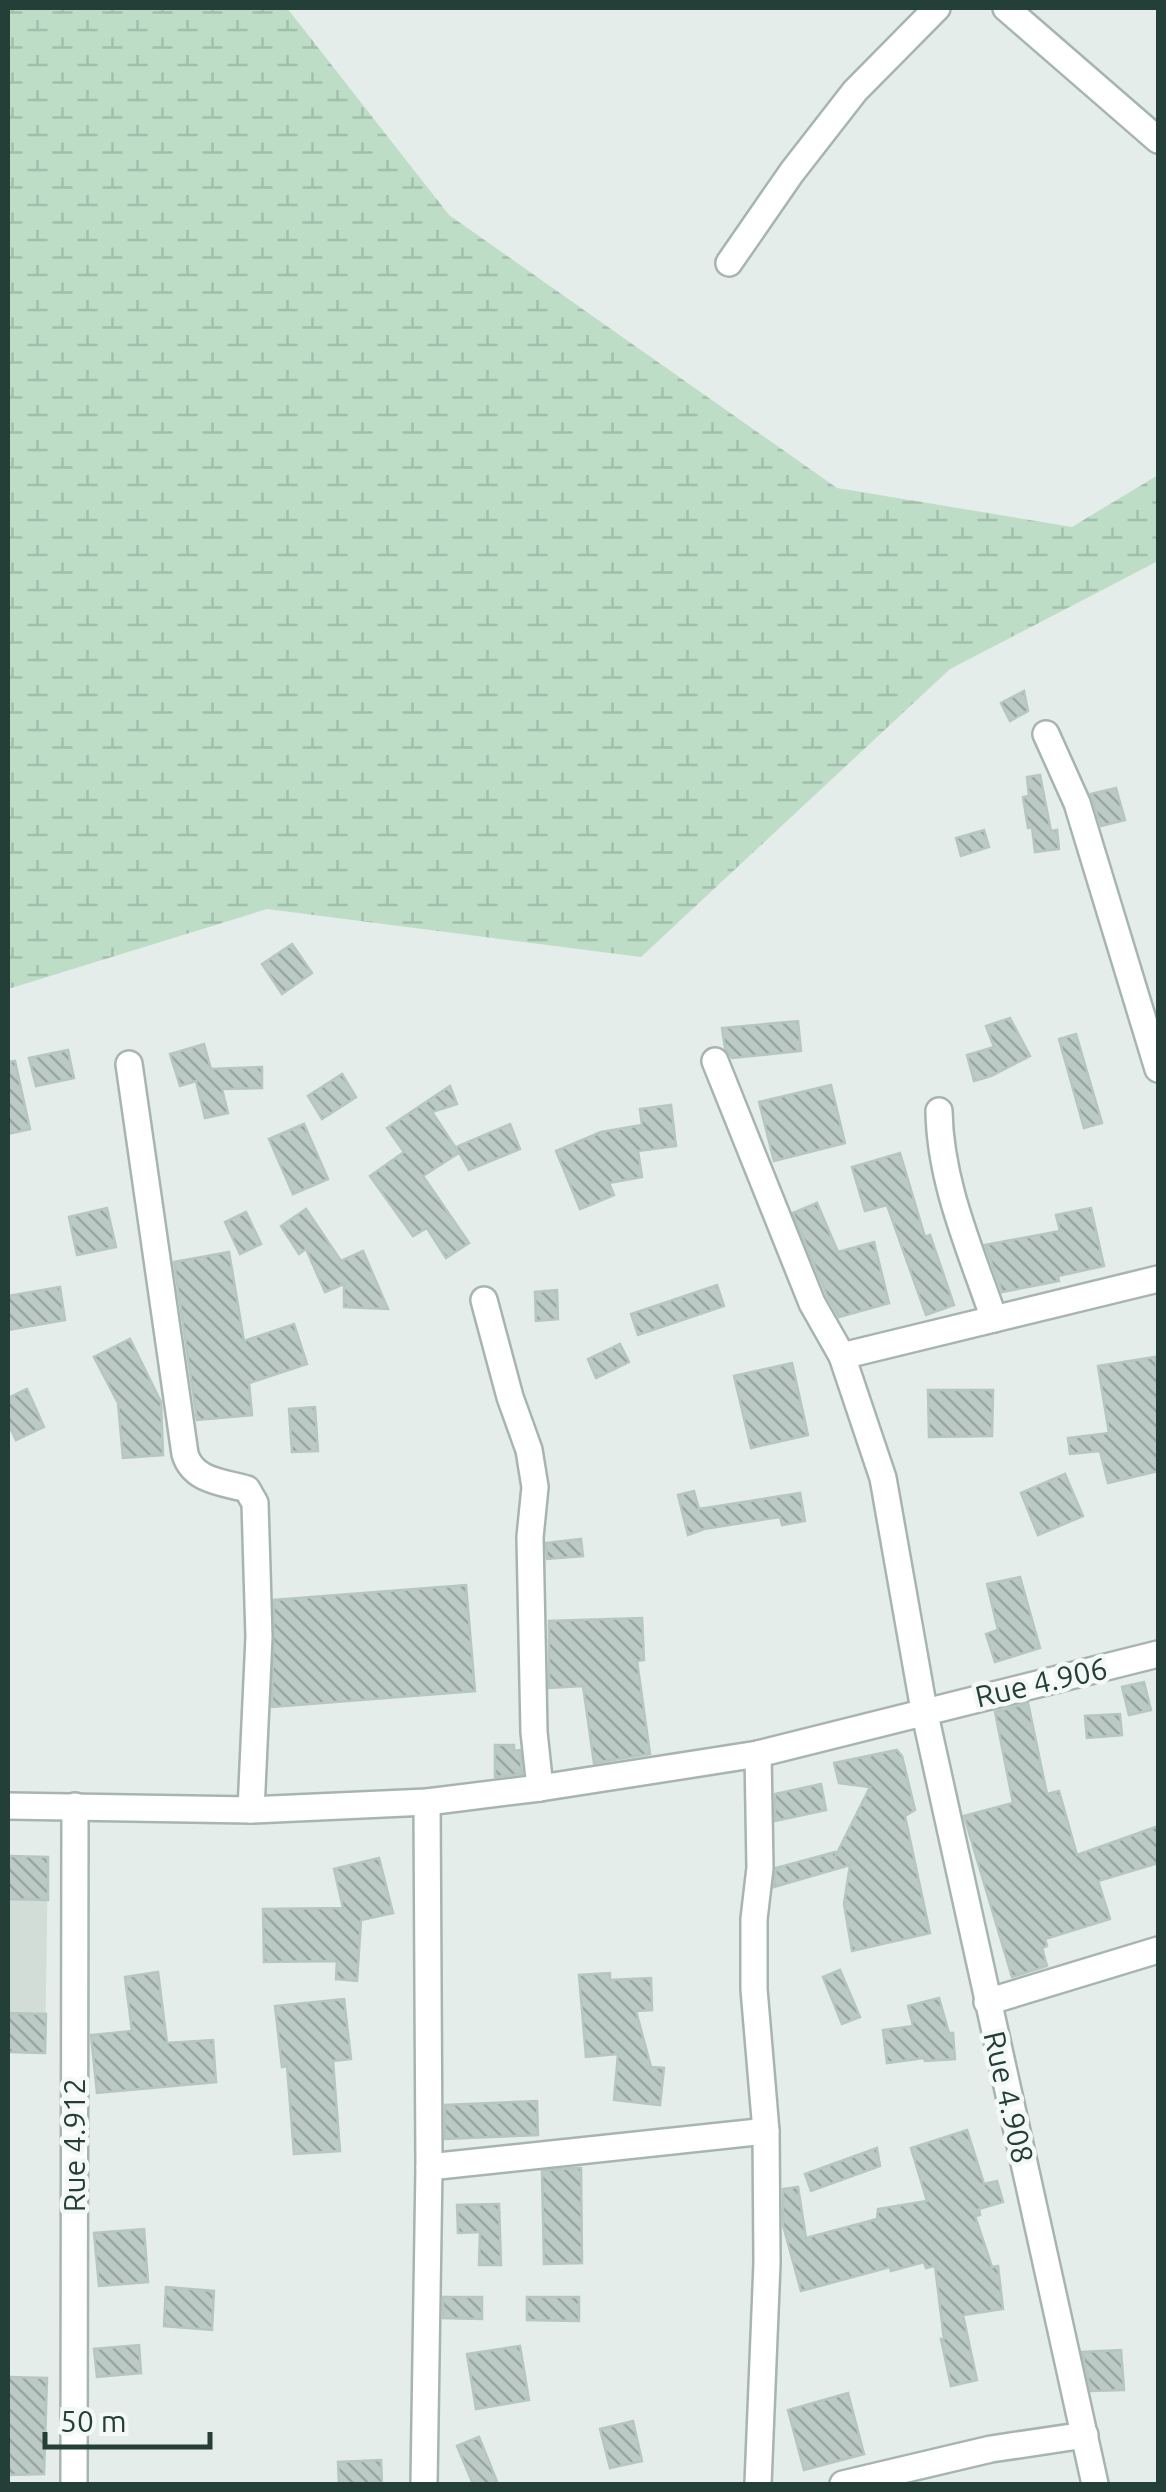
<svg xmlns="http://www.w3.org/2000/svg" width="1166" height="2492" font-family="Ubuntu,sans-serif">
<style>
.built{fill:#d2ddd8}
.wetland{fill:url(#wetland-marsh)}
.building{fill:url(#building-back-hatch);stroke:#b6c6c0;stroke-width:2.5}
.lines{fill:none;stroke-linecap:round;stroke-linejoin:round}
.street-casing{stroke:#a7b5b0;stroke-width:30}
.street{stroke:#fff;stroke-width:25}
.labels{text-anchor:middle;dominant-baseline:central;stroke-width:9;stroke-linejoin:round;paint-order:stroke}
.street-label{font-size:30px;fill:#243e38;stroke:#f4f9f7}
</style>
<defs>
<pattern id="wetland-marsh" width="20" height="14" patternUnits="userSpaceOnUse" patternTransform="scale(2.5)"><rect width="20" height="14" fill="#bdddc7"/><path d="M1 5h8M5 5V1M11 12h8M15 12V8" fill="none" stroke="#a2bfac"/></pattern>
<pattern id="building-back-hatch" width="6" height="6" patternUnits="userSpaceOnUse" patternTransform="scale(2.5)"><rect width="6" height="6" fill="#bccac5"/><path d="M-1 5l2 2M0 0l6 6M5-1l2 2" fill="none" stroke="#99a5a1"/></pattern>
</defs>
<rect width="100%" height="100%" fill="#e4ede9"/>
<path class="built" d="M 8,1856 L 48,1857 L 45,2053 L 8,2052 Z"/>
<path class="wetland" d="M 8,8 L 287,8 L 449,215 L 837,488 L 1072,527 L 1158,475 L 1158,561 L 950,669 L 641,957 L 267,909 L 8,989 Z"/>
<g class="building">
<path d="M 1024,691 L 1028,711 L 1010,721 L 1001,703 Z"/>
<path d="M 1040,775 L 1051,831 L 1057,830 L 1059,849 L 1035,852 L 1032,827 L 1028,828 L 1023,797 L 1029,796 L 1027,777 Z"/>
<path d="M 1116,788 L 1125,820 L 1101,826 L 1091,794 Z"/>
<path d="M 984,830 L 989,847 L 961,856 L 956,838 Z"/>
<path d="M 292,944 L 312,973 L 282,994 L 262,964 Z"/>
<path d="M 1010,1018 L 1030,1056 L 991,1076 L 974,1081 L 967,1055 L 994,1047 L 986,1026 Z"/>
<path d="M 798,1021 L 801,1051 L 732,1058 L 725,1048 L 722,1028 Z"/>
<path d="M 1076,1034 L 1102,1123 L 1084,1128 L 1059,1039 Z"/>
<path d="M 204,1044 L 211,1069 L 262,1067 L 262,1088 L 222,1089 L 228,1113 L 205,1118 L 196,1081 L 180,1086 L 170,1054 Z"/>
<path d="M 68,1050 L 74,1078 L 36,1086 L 29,1058 Z"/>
<path d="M 15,1061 L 30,1129 L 8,1134 L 8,1062 Z"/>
<path d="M 342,1074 L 356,1097 L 322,1119 L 308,1096 Z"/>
<path d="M 831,1085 L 845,1143 L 774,1161 L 759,1102 Z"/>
<path d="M 450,1086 L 457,1104 L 432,1112 L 459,1153 L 423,1176 L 469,1243 L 446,1258 L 427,1228 L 413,1236 L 370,1176 L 404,1152 L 387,1128 Z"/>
<path d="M 671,1105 L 676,1146 L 638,1151 L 642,1177 L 609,1183 L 614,1195 L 580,1209 L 556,1151 L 601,1132 L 642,1125 L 640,1109 Z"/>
<path d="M 304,1124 L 328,1179 L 293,1194 L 269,1139 Z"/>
<path d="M 510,1124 L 520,1149 L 469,1170 L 456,1147 Z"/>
<path d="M 900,1153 L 925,1237 L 930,1235 L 954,1305 L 926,1315 L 887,1205 L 865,1211 L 852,1167 Z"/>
<path d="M 817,1203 L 838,1252 L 874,1242 L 889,1303 L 839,1317 L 827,1296 L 793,1213 Z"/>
<path d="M 107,1208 L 116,1247 L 77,1255 L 69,1217 Z"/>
<path d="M 1091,1208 L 1104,1266 L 1058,1276 L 1059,1281 L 1002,1292 L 985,1245 L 1060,1231 L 1056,1215 Z"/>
<path d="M 306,1209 L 341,1261 L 363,1251 L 388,1309 L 344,1307 L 344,1284 L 325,1292 L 306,1249 L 299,1254 L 281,1226 Z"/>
<path d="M 246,1212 L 261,1244 L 240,1254 L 225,1222 Z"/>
<path d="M 229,1252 L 244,1341 L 294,1324 L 307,1364 L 249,1383 L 252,1415 L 197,1420 L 174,1262 Z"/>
<path d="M 717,1285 L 724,1306 L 638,1335 L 631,1314 Z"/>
<path d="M 60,1287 L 65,1320 L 8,1330 L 8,1296 Z"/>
<path d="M 557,1290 L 558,1319 L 536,1321 L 535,1292 Z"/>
<path d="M 130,1339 L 161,1402 L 163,1455 L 123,1458 L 118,1403 L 94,1357 Z"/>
<path d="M 620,1344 L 629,1362 L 596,1378 L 588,1359 Z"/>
<path d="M 1155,1357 L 1158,1375 L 1158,1471 L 1108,1483 L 1100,1451 L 1070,1454 L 1068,1438 L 1109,1433 L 1098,1366 Z"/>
<path d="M 792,1363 L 808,1435 L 751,1448 L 734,1376 Z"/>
<path d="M 27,1389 L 44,1427 L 16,1440 L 8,1423 L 8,1398 Z"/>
<path d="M 928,1390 L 993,1390 L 992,1436 L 929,1437 Z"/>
<path d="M 315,1407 L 318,1451 L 292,1452 L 289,1409 Z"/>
<path d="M 1065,1474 L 1083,1516 L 1038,1535 L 1021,1493 Z"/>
<path d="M 694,1491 L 699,1509 L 800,1493 L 805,1521 L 782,1525 L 780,1517 L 704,1529 L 688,1535 L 678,1495 Z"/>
<path d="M 581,1539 L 583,1556 L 547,1559 L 546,1543 Z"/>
<path d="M 1020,1577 L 1040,1648 L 995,1662 L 986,1634 L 998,1630 L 987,1584 Z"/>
<path d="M 466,1585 L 475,1691 L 272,1707 L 274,1600 Z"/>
<path d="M 642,1618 L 644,1660 L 637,1661 L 650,1754 L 594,1763 L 583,1686 L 549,1688 L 549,1621 Z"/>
<path d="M 1144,1682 L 1151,1710 L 1129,1715 L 1122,1687 Z"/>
<path d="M 1028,1703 L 1047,1794 L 1059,1791 L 1077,1855 L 1158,1826 L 1158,1863 L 1098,1881 L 1110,1919 L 1045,1939 L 1047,1946 L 1042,1948 L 1047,1966 L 1012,1977 L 964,1816 L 1013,1803 L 995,1712 Z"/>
<path d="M 1120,1714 L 1122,1735 L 1087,1738 L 1085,1716 Z"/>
<path d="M 495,1745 L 514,1745 L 514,1751 L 520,1750 L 522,1774 L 495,1777 Z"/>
<path d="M 897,1750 L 902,1756 L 915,1810 L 905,1816 L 930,1933 L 852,1951 L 844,1904 L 850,1865 L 774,1887 L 776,1868 L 835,1852 L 836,1855 L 870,1787 L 839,1783 L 834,1763 Z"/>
<path d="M 821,1784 L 826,1810 L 775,1821 L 775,1794 Z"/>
<path d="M 8,1856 L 48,1857 L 48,1900 L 8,1899 Z"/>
<path d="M 379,1858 L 393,1913 L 361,1920 L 357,1981 L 336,1979 L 337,1961 L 264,1962 L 263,1909 L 343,1908 L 334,1869 Z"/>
<path d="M 840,1970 L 860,2017 L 842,2024 L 823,1977 Z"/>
<path d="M 158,1972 L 167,2043 L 213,2040 L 216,2082 L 97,2093 L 91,2035 L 132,2031 L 125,1977 Z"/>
<path d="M 610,1973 L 610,1980 L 651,1978 L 652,2010 L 636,2011 L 651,2067 L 664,2068 L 660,2105 L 614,2100 L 618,2054 L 586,2057 L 579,1975 Z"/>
<path d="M 939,1998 L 949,2033 L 953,2033 L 955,2059 L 925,2061 L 924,2058 L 887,2063 L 883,2030 L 913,2026 L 908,2006 Z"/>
<path d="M 344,1999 L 351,2059 L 333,2061 L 340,2151 L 294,2154 L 287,2066 L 282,2067 L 275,2006 Z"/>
<path d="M 8,2013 L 46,2014 L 45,2053 L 8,2052 Z"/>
<path d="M 537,2101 L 538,2135 L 445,2139 L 445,2105 Z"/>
<path d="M 967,2130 L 984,2184 L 997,2181 L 1003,2202 L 979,2209 L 980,2215 L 975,2216 L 992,2267 L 998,2266 L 1003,2309 L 963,2315 L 977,2380 L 951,2386 L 941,2339 L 944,2339 L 935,2266 L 926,2268 L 924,2262 L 891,2271 L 890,2267 L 801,2291 L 783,2225 L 783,2189 L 798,2187 L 806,2238 L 877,2219 L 878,2209 L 927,2201 L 911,2148 Z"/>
<path d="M 877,2148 L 880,2166 L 811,2191 L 805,2174 Z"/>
<path d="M 572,2168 L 581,2168 L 582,2263 L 544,2264 L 542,2171 Z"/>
<path d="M 499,2204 L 501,2265 L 479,2265 L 480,2232 L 458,2233 L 457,2205 Z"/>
<path d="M 144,2229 L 148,2282 L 99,2286 L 94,2233 Z"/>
<path d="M 166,2287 L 214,2291 L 212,2330 L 164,2326 Z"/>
<path d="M 443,2297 L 482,2297 L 482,2319 L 443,2318 Z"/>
<path d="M 527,2297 L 579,2297 L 579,2321 L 527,2320 Z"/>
<path d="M 139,2345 L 141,2373 L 97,2377 L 94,2349 Z"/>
<path d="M 520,2346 L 529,2400 L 476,2409 L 467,2354 Z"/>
<path d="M 1121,2350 L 1124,2390 L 1091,2391 L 1082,2352 Z"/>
<path d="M 8,2377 L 47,2378 L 44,2474 L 8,2475 Z"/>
<path d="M 848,2393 L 864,2454 L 804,2470 L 788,2410 Z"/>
<path d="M 633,2421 L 642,2461 L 610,2468 L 600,2429 Z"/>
<path d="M 479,2437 L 498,2484 L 473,2484 L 457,2446 Z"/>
<path d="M 381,2460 L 382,2484 L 339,2484 L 338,2462 Z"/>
</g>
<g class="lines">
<g class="street-casing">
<g id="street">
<path d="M 1006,8 L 1158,140"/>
<path d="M 729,263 L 792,172 L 855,91 L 937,8"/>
<path d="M 1046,734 L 1077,803 L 1158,1069"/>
<path d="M 715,1061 L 812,1303 L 842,1356 L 883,1478 L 924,1710 L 1095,2484"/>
<path d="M 129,1064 L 185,1454 C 193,1481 222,1482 247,1489 L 255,1503 L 259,1637 L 251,1810"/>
<path d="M 939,1111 C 940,1183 971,1251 994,1319"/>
<path d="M 484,1300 L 510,1397 L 529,1450 L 535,1487 L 530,1537 L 534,1732 L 540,1788"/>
<path d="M 842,1356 L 1158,1279"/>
<path d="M 8,1806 L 251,1810 L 427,1802 L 540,1788 L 758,1754 L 1158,1654"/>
<path d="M 987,2002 L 1158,1950"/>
<path d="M 429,2167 L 766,2131"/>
<path d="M 74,2484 L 75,1806"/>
<path d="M 424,2484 L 429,2167 L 427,1802"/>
<path d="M 758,2484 L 767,2263 L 766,2131 L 754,1989 L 754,1919 L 760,1868 L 758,1754"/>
<path d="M 843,2484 L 991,2449 L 1085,2435"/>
</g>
</g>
<use href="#street" class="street"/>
</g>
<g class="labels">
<g class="street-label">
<text transform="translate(1041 1682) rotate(-13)">Rue 4.906</text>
<text transform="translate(1009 2097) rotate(77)">Rue 4.908</text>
<text transform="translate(74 2145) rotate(-90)">Rue 4.912</text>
</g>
</g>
<rect width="1166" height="2492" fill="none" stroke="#243e38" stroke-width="20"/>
<path d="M45 2432v15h165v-15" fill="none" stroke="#243e38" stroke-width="5"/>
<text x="60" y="2432" font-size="30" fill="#243e38" stroke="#f4f9f7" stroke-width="8" paint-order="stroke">50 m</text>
</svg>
